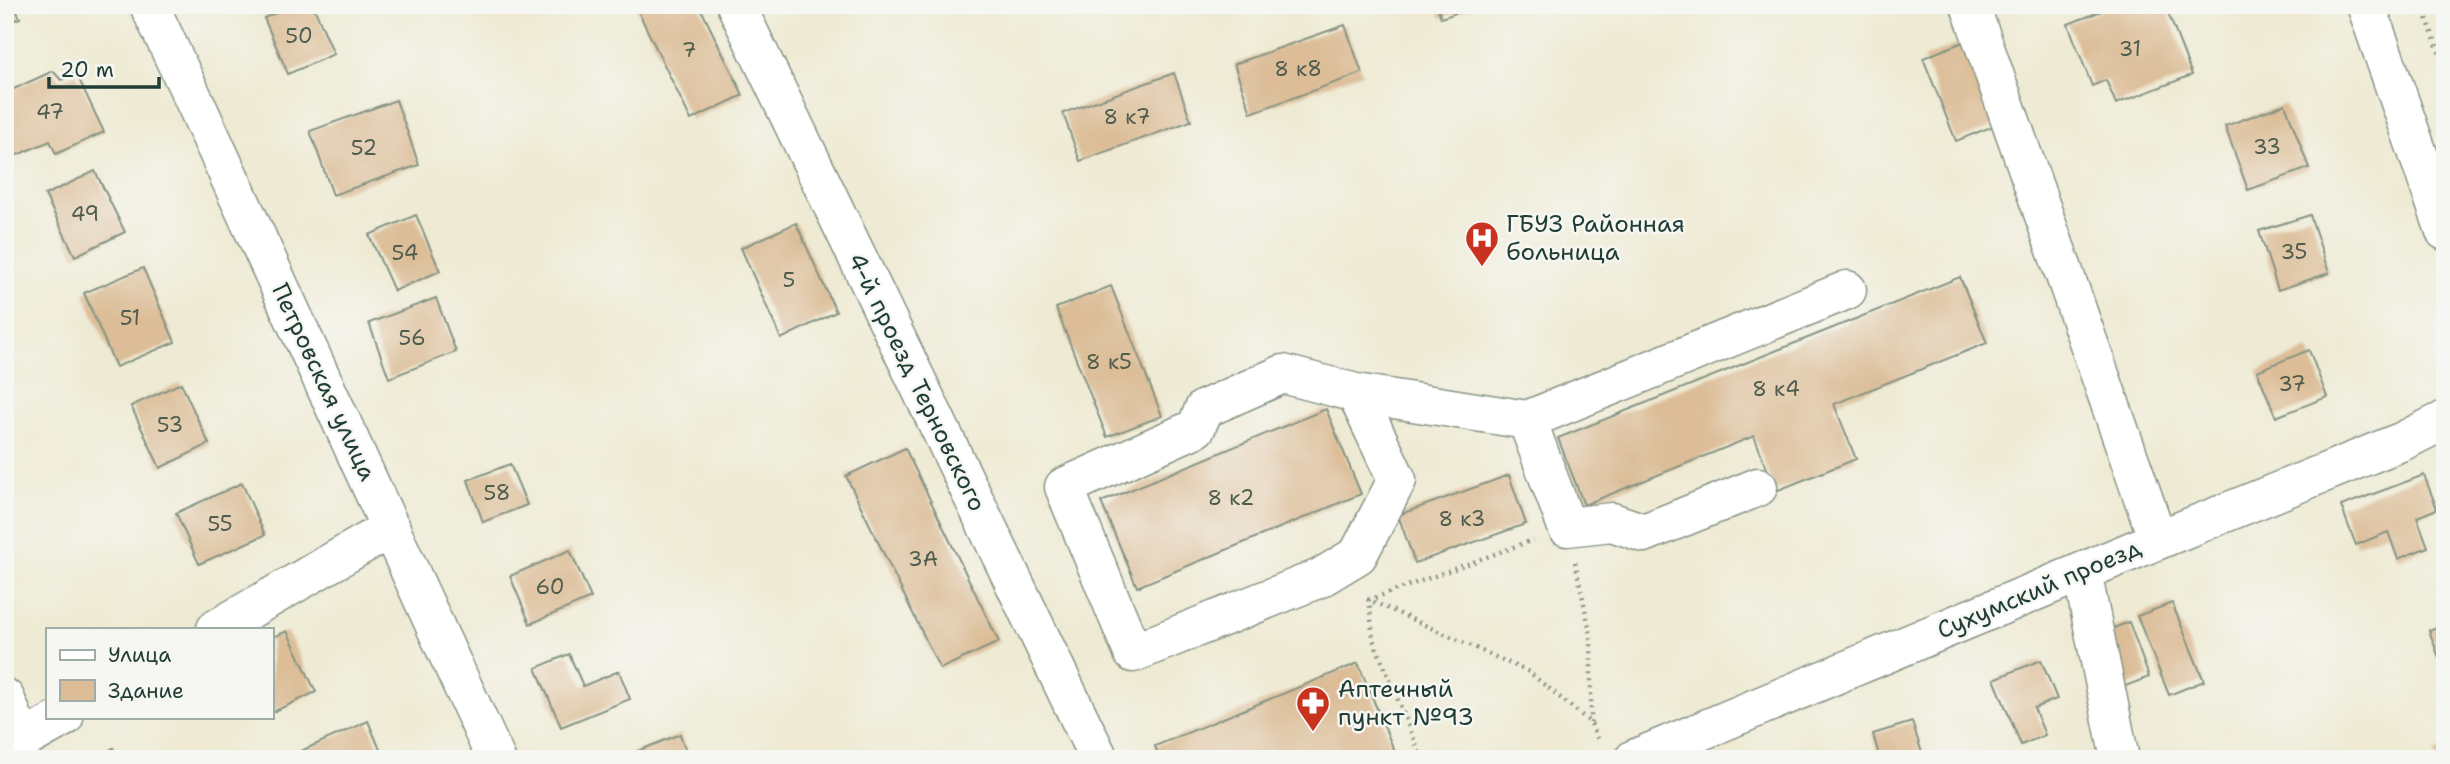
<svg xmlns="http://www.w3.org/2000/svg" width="2450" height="764" font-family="'Shantell Sans',sans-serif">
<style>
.building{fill:#dcbd97}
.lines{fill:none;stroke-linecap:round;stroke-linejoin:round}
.minor-casing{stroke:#869484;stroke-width:41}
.path{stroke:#869484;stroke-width:4.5;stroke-dasharray:2 5;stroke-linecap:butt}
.minor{stroke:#fff;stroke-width:38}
.labels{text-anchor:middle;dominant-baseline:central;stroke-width:5;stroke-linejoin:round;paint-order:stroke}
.number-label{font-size:21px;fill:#4e5d4d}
.poi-label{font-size:24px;fill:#1f3d34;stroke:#f6f6f2;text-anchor:start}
.street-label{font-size:24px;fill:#1f3d34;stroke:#f6f6f2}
</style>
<rect width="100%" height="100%" fill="#f6f6f2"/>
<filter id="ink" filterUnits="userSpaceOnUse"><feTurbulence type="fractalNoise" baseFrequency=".0143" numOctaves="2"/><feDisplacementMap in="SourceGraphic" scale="14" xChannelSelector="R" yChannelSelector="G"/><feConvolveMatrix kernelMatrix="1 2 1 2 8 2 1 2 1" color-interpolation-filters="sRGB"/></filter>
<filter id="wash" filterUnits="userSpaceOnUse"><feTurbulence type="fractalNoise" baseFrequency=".00686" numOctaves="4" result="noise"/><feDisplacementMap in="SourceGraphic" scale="28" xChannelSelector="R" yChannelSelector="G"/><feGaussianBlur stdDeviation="1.57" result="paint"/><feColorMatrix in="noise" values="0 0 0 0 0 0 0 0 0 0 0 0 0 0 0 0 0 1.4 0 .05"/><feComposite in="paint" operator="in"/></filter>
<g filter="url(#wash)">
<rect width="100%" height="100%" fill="#eeead3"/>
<g id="blocks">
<g class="building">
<path d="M 5,5 L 14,5 L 20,18 L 5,24 Z"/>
<path d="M 293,5 L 313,5 L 334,54 L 288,74 L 264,18 Z"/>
<path d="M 635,5 L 699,5 L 743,95 L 691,120 Z"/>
<path d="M 1437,5 L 1477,5 L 1477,6 L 1441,18 Z"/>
<path d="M 2117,5 L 2165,5 L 2192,75 L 2116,104 L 2106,80 L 2092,86 L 2068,24 Z"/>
<path d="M 1345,25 L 1362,73 L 1251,113 L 1234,64 Z"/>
<path d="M 1968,40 L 2001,123 L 1956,141 L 1923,58 Z"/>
<path d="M 53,71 L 61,80 L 76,73 L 104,132 L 56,154 L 50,141 L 5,160 L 5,93 Z"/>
<path d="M 1174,73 L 1191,121 L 1080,161 L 1063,113 Z"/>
<path d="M 396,100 L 419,165 L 333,195 L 310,131 Z"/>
<path d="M 2285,104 L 2309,168 L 2248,190 L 2225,126 Z"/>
<path d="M 95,171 L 125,232 L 75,256 L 45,195 Z"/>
<path d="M 416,215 L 440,271 L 394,291 L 369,235 Z"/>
<path d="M 2310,215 L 2329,273 L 2278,290 L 2259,231 Z"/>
<path d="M 796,223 L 836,312 L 781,339 L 741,248 Z"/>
<path d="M 143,268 L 175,342 L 116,367 L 84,293 Z"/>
<path d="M 1960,277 L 1987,343 L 1834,404 L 1856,459 L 1776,491 L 1754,436 L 1584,505 L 1558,438 Z"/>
<path d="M 1111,286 L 1162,416 L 1107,437 L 1056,308 Z"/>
<path d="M 436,298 L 456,352 L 389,378 L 369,323 Z"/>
<path d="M 2309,350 L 2327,397 L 2276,417 L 2257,371 Z"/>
<path d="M 181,383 L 209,444 L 160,468 L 131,406 Z"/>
<path d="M 1326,409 L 1361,494 L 1137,587 L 1101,502 Z"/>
<path d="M 905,448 L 999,642 L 940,669 L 846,476 Z"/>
<path d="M 510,464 L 527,505 L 483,522 L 468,480 Z"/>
<path d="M 1509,475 L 1526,524 L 1415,563 L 1398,515 Z"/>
<path d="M 2424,475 L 2437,509 L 2417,517 L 2428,547 L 2398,559 L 2388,532 L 2356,545 L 2341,506 Z"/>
<path d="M 242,483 L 265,535 L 199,564 L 176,513 Z"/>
<path d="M 570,550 L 591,598 L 530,624 L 510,576 Z"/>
<path d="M 2172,603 L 2204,681 L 2169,695 L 2137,616 Z"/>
<path d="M 2129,622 L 2149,677 L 2118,689 L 2098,634 Z"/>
<path d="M 2445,624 L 2445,672 L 2444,672 L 2429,630 Z"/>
<path d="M 287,631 L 316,692 L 271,713 L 271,638 Z"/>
<path d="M 569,654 L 583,686 L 619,671 L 630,699 L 561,727 L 536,668 Z"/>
<path d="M 2041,660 L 2057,699 L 2034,708 L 2045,735 L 2021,745 L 1994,679 Z"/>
<path d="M 1358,663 L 1397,757 L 1337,759 L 1334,752 L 1318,759 L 1160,759 L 1155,746 Z"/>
<path d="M 368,721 L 384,759 L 283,759 Z"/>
<path d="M 1912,722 L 1924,759 L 1880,759 L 1873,734 Z"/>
<path d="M 680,734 L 689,759 L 630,759 L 628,755 Z"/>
<path d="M 113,748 L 120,759 L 96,759 Z"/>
<path d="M 2445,749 L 2445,759 L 2436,759 L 2434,753 Z"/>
</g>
</g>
</g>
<g filter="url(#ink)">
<use href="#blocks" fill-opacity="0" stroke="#869484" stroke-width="2"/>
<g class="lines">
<g class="minor-casing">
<g id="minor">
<path d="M 149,5 L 194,100 L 496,759"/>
<path d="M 736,5 L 1099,759"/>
<path d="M 1970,5 L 2158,540"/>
<path d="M 2366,5 L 2445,231"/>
<path d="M 1356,393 L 1397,480 L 1358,555 L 1320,578 L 1133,653 L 1064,487 L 1196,428 L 1204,409 L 1283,374 L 1356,393 L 1527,420 L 1567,527 L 1612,522 L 1644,533 L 1758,487"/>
<path d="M 1527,420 L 1847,290"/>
<path d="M 2082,572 L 2120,759"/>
<path d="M 216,629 L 391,528"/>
<path d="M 5,698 L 23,741"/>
<path d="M 5,750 L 64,717"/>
<path d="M 1634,759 L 2158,540 L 2403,441 L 2445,420"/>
</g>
</g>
<g class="path">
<path d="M 2422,5 L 2445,68"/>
<path d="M 1575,562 L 1591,636 L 1591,723"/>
<path d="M 1367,599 L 1529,672 L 1591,723 L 1599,742"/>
<path d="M 1422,759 L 1373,639 L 1369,600 L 1533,540"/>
</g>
<use href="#minor" class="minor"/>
</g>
</g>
<defs>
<g id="hospital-pin" transform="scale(1.75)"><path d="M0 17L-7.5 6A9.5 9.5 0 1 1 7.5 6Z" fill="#c8321e" stroke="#f6f6f2"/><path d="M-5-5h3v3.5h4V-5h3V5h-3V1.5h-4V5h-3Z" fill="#fff"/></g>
<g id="pharmacy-pin" transform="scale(1.75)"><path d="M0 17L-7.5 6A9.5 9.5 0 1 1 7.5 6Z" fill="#c8321e" stroke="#f6f6f2"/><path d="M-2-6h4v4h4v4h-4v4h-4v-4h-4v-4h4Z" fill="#fff"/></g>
</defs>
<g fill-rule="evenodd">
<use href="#hospital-pin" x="1482" y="238"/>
<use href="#pharmacy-pin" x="1313" y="703"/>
</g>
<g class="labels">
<g class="number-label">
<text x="299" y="36">50</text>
<text x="2130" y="49">31</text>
<text x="689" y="50">7</text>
<text x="1298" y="69">8 к8</text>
<text x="50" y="112">47</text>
<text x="1127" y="117">8 к7</text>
<text x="2267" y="147">33</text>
<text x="364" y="148">52</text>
<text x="85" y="214">49</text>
<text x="2294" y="252">35</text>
<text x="405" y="253">54</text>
<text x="789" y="280">5</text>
<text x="130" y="318">51</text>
<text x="412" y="338">56</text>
<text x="1109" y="362">8 к5</text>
<text x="2292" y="384">37</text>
<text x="1776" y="389">8 к4</text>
<text x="170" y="425">53</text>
<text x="497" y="493">58</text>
<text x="1231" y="498">8 к2</text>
<text x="1462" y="519">8 к3</text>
<text x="220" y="524">55</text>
<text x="923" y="559">3А</text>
<text x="550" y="587">60</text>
</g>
<g class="poi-label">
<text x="1506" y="224">ГБУЗ Районная<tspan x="1506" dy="28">больница</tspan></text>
<text x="1338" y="689">Аптечный<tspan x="1338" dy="28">пункт №93</tspan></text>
</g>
<g class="street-label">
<text transform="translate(324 382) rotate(65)">Петровская улица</text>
<text transform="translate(917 382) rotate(64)">4-й проезд Терновского</text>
<text transform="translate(2039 589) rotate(-23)">Сухумский проезд</text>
</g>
</g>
<rect width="2450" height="764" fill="none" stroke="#f6f6f2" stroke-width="28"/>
<rect x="46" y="628" width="228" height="91" fill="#f6f6f2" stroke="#a0aca6" stroke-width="2"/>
<rect x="60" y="650" width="35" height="10" fill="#ffffff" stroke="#a0aca6" stroke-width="2"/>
<text x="108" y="662" font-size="21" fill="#1f3d34">Улица</text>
<rect x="60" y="680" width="35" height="21" fill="#dcbd97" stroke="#a0aca6" stroke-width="2"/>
<text x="108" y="698" font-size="21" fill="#1f3d34">Здание</text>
<path d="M49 77v10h110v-10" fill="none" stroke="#1f3d34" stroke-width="3.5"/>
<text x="60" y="77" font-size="21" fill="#1f3d34" stroke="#f6f6f2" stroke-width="5" paint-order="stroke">20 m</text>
</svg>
